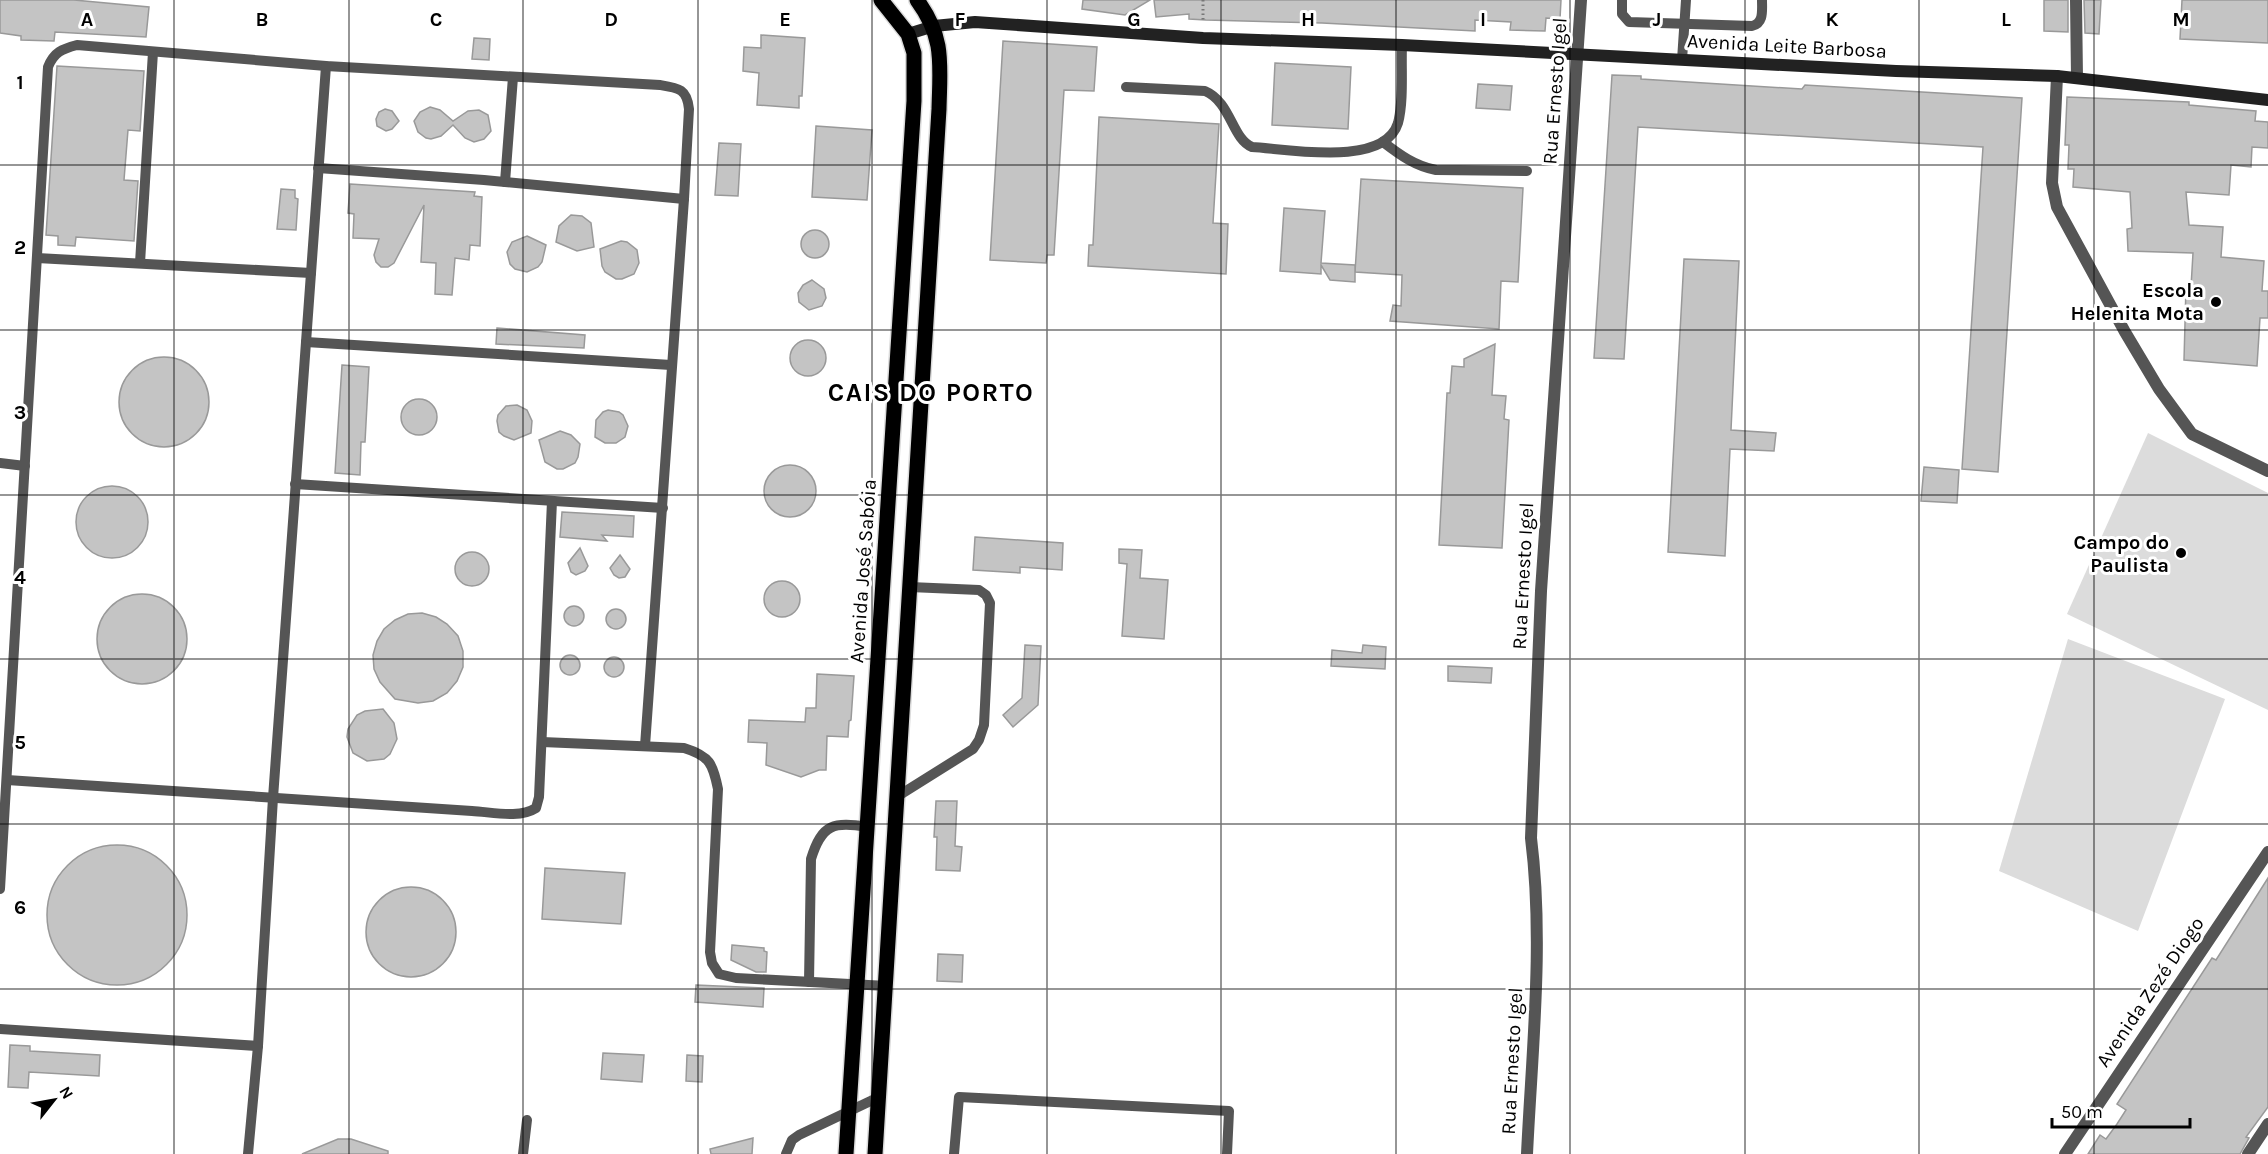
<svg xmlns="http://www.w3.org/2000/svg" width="2268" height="1154" font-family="Karla,sans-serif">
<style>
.green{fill:#dcdcdc}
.building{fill:#c4c4c4;stroke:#999;stroke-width:1.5}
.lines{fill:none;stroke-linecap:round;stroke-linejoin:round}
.primary-casing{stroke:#dbdbdb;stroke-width:18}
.path{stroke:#777;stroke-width:3;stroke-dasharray:1.5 3;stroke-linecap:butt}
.lane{stroke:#555;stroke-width:10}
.street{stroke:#555;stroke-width:12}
.secondary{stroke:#222;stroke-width:12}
.primary{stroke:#000;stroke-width:15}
.grid{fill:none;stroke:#000;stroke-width:1.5;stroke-opacity:0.55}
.poi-dot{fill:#000;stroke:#fff;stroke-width:2}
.labels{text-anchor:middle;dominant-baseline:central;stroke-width:6;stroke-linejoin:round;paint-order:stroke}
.street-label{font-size:20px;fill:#000;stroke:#fff}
.poi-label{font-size:20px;font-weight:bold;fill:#000;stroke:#fff;text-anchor:end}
.district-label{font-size:26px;font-weight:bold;letter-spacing:1.5px;fill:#000;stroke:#fff}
.grid-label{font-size:20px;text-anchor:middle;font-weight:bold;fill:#000;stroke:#fff;stroke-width:6;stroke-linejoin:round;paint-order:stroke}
</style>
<rect width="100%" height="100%" fill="#fff"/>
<g class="green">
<path d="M 2148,433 L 2268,493 L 2268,710 L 2067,614 Z"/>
<path d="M 2068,639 L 2225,699 L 2138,931 L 1999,871 Z"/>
</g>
<g class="building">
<path d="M 0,0 L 74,0 L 149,7 L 146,37 L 55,32 L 54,41 L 21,40 L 21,36 L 0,33 Z"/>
<path d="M 1083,0 L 1150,0 L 1125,15 L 1082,9 Z"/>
<path d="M 1154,0 L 1561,0 L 1560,19 L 1546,18 L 1545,31 L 1510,30 L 1511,22 L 1475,20 L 1475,31 L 1322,23 L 1206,20 L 1189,19 L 1189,14 L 1156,17 Z"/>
<path d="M 2044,0 L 2068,0 L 2068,32 L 2044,31 Z"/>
<path d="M 2084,0 L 2101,0 L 2099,34 L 2085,33 Z"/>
<path d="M 2182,0 L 2268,0 L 2268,43 L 2180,39 Z"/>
<path d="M 761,35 L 805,38 L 802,96 L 799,96 L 799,108 L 757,105 L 759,73 L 743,71 L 744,47 L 761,48 Z"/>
<path d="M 474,38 L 490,39 L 489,60 L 472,59 Z"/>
<path d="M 1003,41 L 1097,47 L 1094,91 L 1064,90 L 1054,255 L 1047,255 L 1046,263 L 990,260 Z"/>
<path d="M 1275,63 L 1351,67 L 1348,129 L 1272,125 Z"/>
<path d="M 57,66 L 144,71 L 140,131 L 128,130 L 124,180 L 138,181 L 134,241 L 76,237 L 75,246 L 58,245 L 58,236 L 46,235 Z"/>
<path d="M 1612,75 L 1641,76 L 1641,79 L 1802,89 L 1805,85 L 2022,98 L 1998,472 L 1962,469 L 1983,147 L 1638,127 L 1624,359 L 1594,358 Z"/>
<path d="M 1478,84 L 1512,86 L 1510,110 L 1476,108 Z"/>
<path d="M 2067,97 L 2189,102 L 2189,105 L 2256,111 L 2255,121 L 2268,122 L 2268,148 L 2252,147 L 2251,167 L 2231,165 L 2229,195 L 2186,192 L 2189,225 L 2223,227 L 2221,257 L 2264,261 L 2262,291 L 2268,291 L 2268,318 L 2260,318 L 2257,366 L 2184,360 L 2186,286 L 2191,287 L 2193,253 L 2128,251 L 2127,229 L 2132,228 L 2130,192 L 2073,187 L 2074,169 L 2068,169 L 2069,145 L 2065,145 Z"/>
<path d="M 430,107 L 440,110 L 453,121 L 468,111 L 479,110 L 488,115 L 491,131 L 484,139 L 474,142 L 465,138 L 453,125 L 441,136 L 431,139 L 426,138 L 418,132 L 414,121 L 420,112 Z"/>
<path d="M 385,109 L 392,111 L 399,121 L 392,129 L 386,131 L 377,126 L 376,119 L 379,112 Z"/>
<path d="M 1099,117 L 1219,124 L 1213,223 L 1228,224 L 1226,274 L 1088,266 L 1089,245 L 1093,245 Z"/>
<path d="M 816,126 L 872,130 L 867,200 L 812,197 Z"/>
<path d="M 719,143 L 741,144 L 738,196 L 715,195 Z"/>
<path d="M 1361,179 L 1523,188 L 1518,282 L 1501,281 L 1499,329 L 1390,321 L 1393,305 L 1401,306 L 1402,275 L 1355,272 Z"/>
<path d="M 350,184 L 475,192 L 474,196 L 482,197 L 480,246 L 470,245 L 469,260 L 455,258 L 452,295 L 435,294 L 436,263 L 421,262 L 424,205 L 394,263 L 388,267 L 381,267 L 376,262 L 374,255 L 379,239 L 353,238 L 354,214 L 348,213 Z"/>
<path d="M 281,189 L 295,190 L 295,198 L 298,199 L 296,230 L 277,229 Z"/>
<path d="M 1284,208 L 1325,211 L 1321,263 L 1355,265 L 1355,282 L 1330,280 L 1321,265 L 1321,274 L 1280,271 Z"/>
<path d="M 571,215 L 582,216 L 591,223 L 594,247 L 577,251 L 556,242 L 559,226 Z"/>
<circle cx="815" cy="244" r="14"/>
<path d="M 527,236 L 546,245 L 542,262 L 538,267 L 527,272 L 515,269 L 510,264 L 507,252 L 512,242 Z"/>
<path d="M 621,241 L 627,242 L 637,250 L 639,263 L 634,274 L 622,279 L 616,279 L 605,272 L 602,266 L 600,249 Z"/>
<path d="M 1684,259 L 1739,261 L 1731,430 L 1776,433 L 1774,451 L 1730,449 L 1725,556 L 1668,552 Z"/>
<path d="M 812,280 L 824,289 L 826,298 L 822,306 L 809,310 L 799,302 L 798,293 L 803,285 Z"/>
<path d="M 497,328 L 585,335 L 584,348 L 496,344 Z"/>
<circle cx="808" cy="358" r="18"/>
<path d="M 1495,344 L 1492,395 L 1506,396 L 1504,419 L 1509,420 L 1502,548 L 1439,545 L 1447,393 L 1450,393 L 1452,366 L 1464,367 L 1464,359 Z"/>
<circle cx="164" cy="402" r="45"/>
<path d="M 342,365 L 369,367 L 365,442 L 361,442 L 360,475 L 335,473 Z"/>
<circle cx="419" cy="417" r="18"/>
<path d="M 517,405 L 527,410 L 532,421 L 531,433 L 514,440 L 504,436 L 499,432 L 497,421 L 498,415 L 506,406 Z"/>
<path d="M 608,410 L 619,412 L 623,415 L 628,426 L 625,437 L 616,443 L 605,443 L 595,437 L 596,420 L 603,412 Z"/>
<path d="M 560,431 L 571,435 L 580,444 L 578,457 L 575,463 L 563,469 L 557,469 L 545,462 L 539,440 Z"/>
<circle cx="790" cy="491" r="26"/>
<path d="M 1924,467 L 1959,470 L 1957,503 L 1921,501 Z"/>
<circle cx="112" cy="522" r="36"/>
<path d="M 562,512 L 634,516 L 633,537 L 602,535 L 607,541 L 560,537 Z"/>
<path d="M 975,537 L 1063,543 L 1062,570 L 1020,567 L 1020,573 L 973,570 Z"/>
<path d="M 580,548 L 588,566 L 585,571 L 576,575 L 571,572 L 568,563 Z"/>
<path d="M 1119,549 L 1142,550 L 1140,578 L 1168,580 L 1164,639 L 1122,636 L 1127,564 L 1119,563 Z"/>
<circle cx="472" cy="569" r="17"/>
<path d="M 620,555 L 630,569 L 625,577 L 619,578 L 614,575 L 610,568 Z"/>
<circle cx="782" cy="599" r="18"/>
<circle cx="142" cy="639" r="45"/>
<circle cx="574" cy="616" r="10"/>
<circle cx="616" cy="619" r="10"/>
<path d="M 422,613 L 436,617 L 447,624 L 458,636 L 463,651 L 463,667 L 457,681 L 447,693 L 433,701 L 418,703 L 395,699 L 380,682 L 374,669 L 373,655 L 377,641 L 384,629 L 395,620 L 408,614 Z"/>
<path d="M 1025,645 L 1041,646 L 1038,705 L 1013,727 L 1003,715 L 1022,698 Z"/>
<path d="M 1363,645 L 1386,647 L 1385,669 L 1331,666 L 1332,650 L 1362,653 Z"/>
<circle cx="570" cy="665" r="10"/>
<circle cx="614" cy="667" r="10"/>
<path d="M 1448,666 L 1492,668 L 1491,683 L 1448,681 Z"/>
<path d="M 817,674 L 854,676 L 851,720 L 849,721 L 848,737 L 827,736 L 826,770 L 819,770 L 801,777 L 766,765 L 767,743 L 748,742 L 749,720 L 805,722 L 806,708 L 816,708 Z"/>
<path d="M 383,709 L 394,723 L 397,739 L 390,754 L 384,759 L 367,761 L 353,753 L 347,737 L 348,729 L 357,715 L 365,711 Z"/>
<path d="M 936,801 L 957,801 L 955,846 L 962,847 L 960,871 L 936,870 L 937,837 L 934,837 Z"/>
<circle cx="117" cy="915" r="70"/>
<path d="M 545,868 L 625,873 L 621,924 L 542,919 Z"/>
<path d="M 2268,878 L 2268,1107 L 2246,1137 L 2249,1138 L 2240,1154 L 2088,1154 L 2100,1135 L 2106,1139 L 2117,1124 L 2126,1110 L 2117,1104 L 2212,958 L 2216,960 Z"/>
<circle cx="411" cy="932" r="45"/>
<path d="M 732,945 L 764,948 L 764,951 L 767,952 L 766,972 L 756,972 L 731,960 Z"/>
<path d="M 938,954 L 963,955 L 962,982 L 937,981 Z"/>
<path d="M 696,985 L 764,988 L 763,1007 L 695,1002 Z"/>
<path d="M 10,1045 L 30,1046 L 30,1051 L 100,1055 L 99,1076 L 29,1072 L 28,1088 L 8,1087 Z"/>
<path d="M 603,1053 L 644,1055 L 642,1082 L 601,1079 Z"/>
<path d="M 687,1055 L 703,1056 L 702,1082 L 686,1081 Z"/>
<path d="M 753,1138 L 752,1154 L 711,1154 L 710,1149 Z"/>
<path d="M 338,1139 L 351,1139 L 388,1151 L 388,1154 L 302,1154 Z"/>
</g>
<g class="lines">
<g class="primary-casing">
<g id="primary">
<path d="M 846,1154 L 914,101 L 914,53 L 908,34 L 881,0"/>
<path d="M 875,1154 L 939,109 C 940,64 945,38 917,0"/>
</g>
</g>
<path class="path" d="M 1203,0 L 1203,22"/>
<g class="lane">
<path d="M 1622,0 L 1622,14 L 1629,22 L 1752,26 C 1764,23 1762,11 1762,0"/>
<path d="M 1682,60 L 1686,0"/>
<path d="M 1126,87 L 1205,91 C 1231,102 1232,139 1252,147 C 1288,149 1384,168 1398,123 C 1404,101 1401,68 1402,45"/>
<path d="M 1383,142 C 1400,155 1415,166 1436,170 L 1527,171"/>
<path d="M 318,168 L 484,180 L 684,199"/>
<path d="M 505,182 L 513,77"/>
<path d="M 37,258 L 311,273"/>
<path d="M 140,263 L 153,52"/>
<path d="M 306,342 L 671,365"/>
<path d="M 0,463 L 25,466"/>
<path d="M 295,484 L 663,508"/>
<path d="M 542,742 L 684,748 C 710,756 713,764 718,789 L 710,952 L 712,963 L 719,974 L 736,978 L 887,986"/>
<path d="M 7,780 L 472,811 C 492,812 519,819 536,808 L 539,797 L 552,501"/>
<path d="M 898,796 L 973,749 L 979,740 L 984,725 L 990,603 L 986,595 L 979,590 L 910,587"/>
<path d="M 0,889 L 48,67 C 54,52 62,49 77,45 L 326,66 L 660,85 C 679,88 687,89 689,109 L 684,199 L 645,746"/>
<path d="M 809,982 L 811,859 C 822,823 834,822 868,827"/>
<path d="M 0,1029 L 258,1046"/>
<path d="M 248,1154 L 258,1046 L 273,798 L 326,66"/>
<path d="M 523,1154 L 527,1120"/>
<path d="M 786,1154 L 792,1140 L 799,1135 L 879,1097"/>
<path d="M 954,1154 L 959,1097 L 1229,1111 L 1227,1154"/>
</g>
<g class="street">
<path d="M 2076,0 L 2077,77"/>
<path d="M 2057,76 L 2052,183 L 2057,207 L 2125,332 L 2159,389 L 2192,434 L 2268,471"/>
<path d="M 1527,1154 C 1532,1049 1544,942 1531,838 L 1541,591 L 1581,0"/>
<path d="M 2065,1154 L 2268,852"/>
<path d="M 2248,1154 L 2268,1124"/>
</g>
<path class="secondary" d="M 908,34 L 934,26 L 975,22 L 1203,38 L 1402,45 L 1896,71 L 2057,76 L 2268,100"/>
<use href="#primary" class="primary"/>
</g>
<path class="grid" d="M 174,0 L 174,1154M 349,0 L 349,1154M 523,0 L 523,1154M 698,0 L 698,1154M 872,0 L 872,1154M 1047,0 L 1047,1154M 1221,0 L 1221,1154M 1396,0 L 1396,1154M 1570,0 L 1570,1154M 1745,0 L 1745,1154M 1919,0 L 1919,1154M 2094,0 L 2094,1154M 0,165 L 2268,165M 0,330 L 2268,330M 0,495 L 2268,495M 0,659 L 2268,659M 0,824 L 2268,824M 0,989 L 2268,989"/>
<g class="poi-dot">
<circle cx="2216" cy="302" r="6"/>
<circle cx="2181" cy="553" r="6"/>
</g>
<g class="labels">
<g class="street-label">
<text transform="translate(1787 46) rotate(3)">Avenida Leite Barbosa</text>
<text transform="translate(1555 91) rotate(-86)">Rua Ernesto Igel</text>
<text transform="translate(863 571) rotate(-86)">Avenida José Sabóia</text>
<text transform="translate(1523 576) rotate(-87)">Rua Ernesto Igel</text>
<text transform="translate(2150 992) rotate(-56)">Avenida Zezé Diogo</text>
<text transform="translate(1512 1061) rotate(-87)">Rua Ernesto Igel</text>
</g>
<g class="poi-label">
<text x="2204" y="290">Escola<tspan x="2204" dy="23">Helenita Mota</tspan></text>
<text x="2169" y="542">Campo do<tspan x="2169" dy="23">Paulista</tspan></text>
</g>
<g class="district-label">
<text x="931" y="392">CAIS DO PORTO</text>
</g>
</g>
<g class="grid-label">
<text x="87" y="26">A</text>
<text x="262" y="26">B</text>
<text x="436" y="26">C</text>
<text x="611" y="26">D</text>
<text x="785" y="26">E</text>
<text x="960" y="26">F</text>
<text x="1134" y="26">G</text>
<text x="1308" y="26">H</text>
<text x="1483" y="26">I</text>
<text x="1657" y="26">J</text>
<text x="1832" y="26">K</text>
<text x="2006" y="26">L</text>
<text x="2181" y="26">M</text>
<text x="20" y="89">1</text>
<text x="20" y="254">2</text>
<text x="20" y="419">3</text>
<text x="20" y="584">4</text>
<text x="20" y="749">5</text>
<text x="20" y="914">6</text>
</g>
<g transform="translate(54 1100) rotate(59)" stroke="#ffffff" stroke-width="4.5" paint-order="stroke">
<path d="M0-4.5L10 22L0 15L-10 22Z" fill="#000000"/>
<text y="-9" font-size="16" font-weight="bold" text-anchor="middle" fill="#000000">N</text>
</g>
<path d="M2052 1118v9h138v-9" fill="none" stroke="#000000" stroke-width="3"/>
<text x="2061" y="1118" font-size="18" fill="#000000" stroke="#ffffff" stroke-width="4.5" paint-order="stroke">50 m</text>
</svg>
